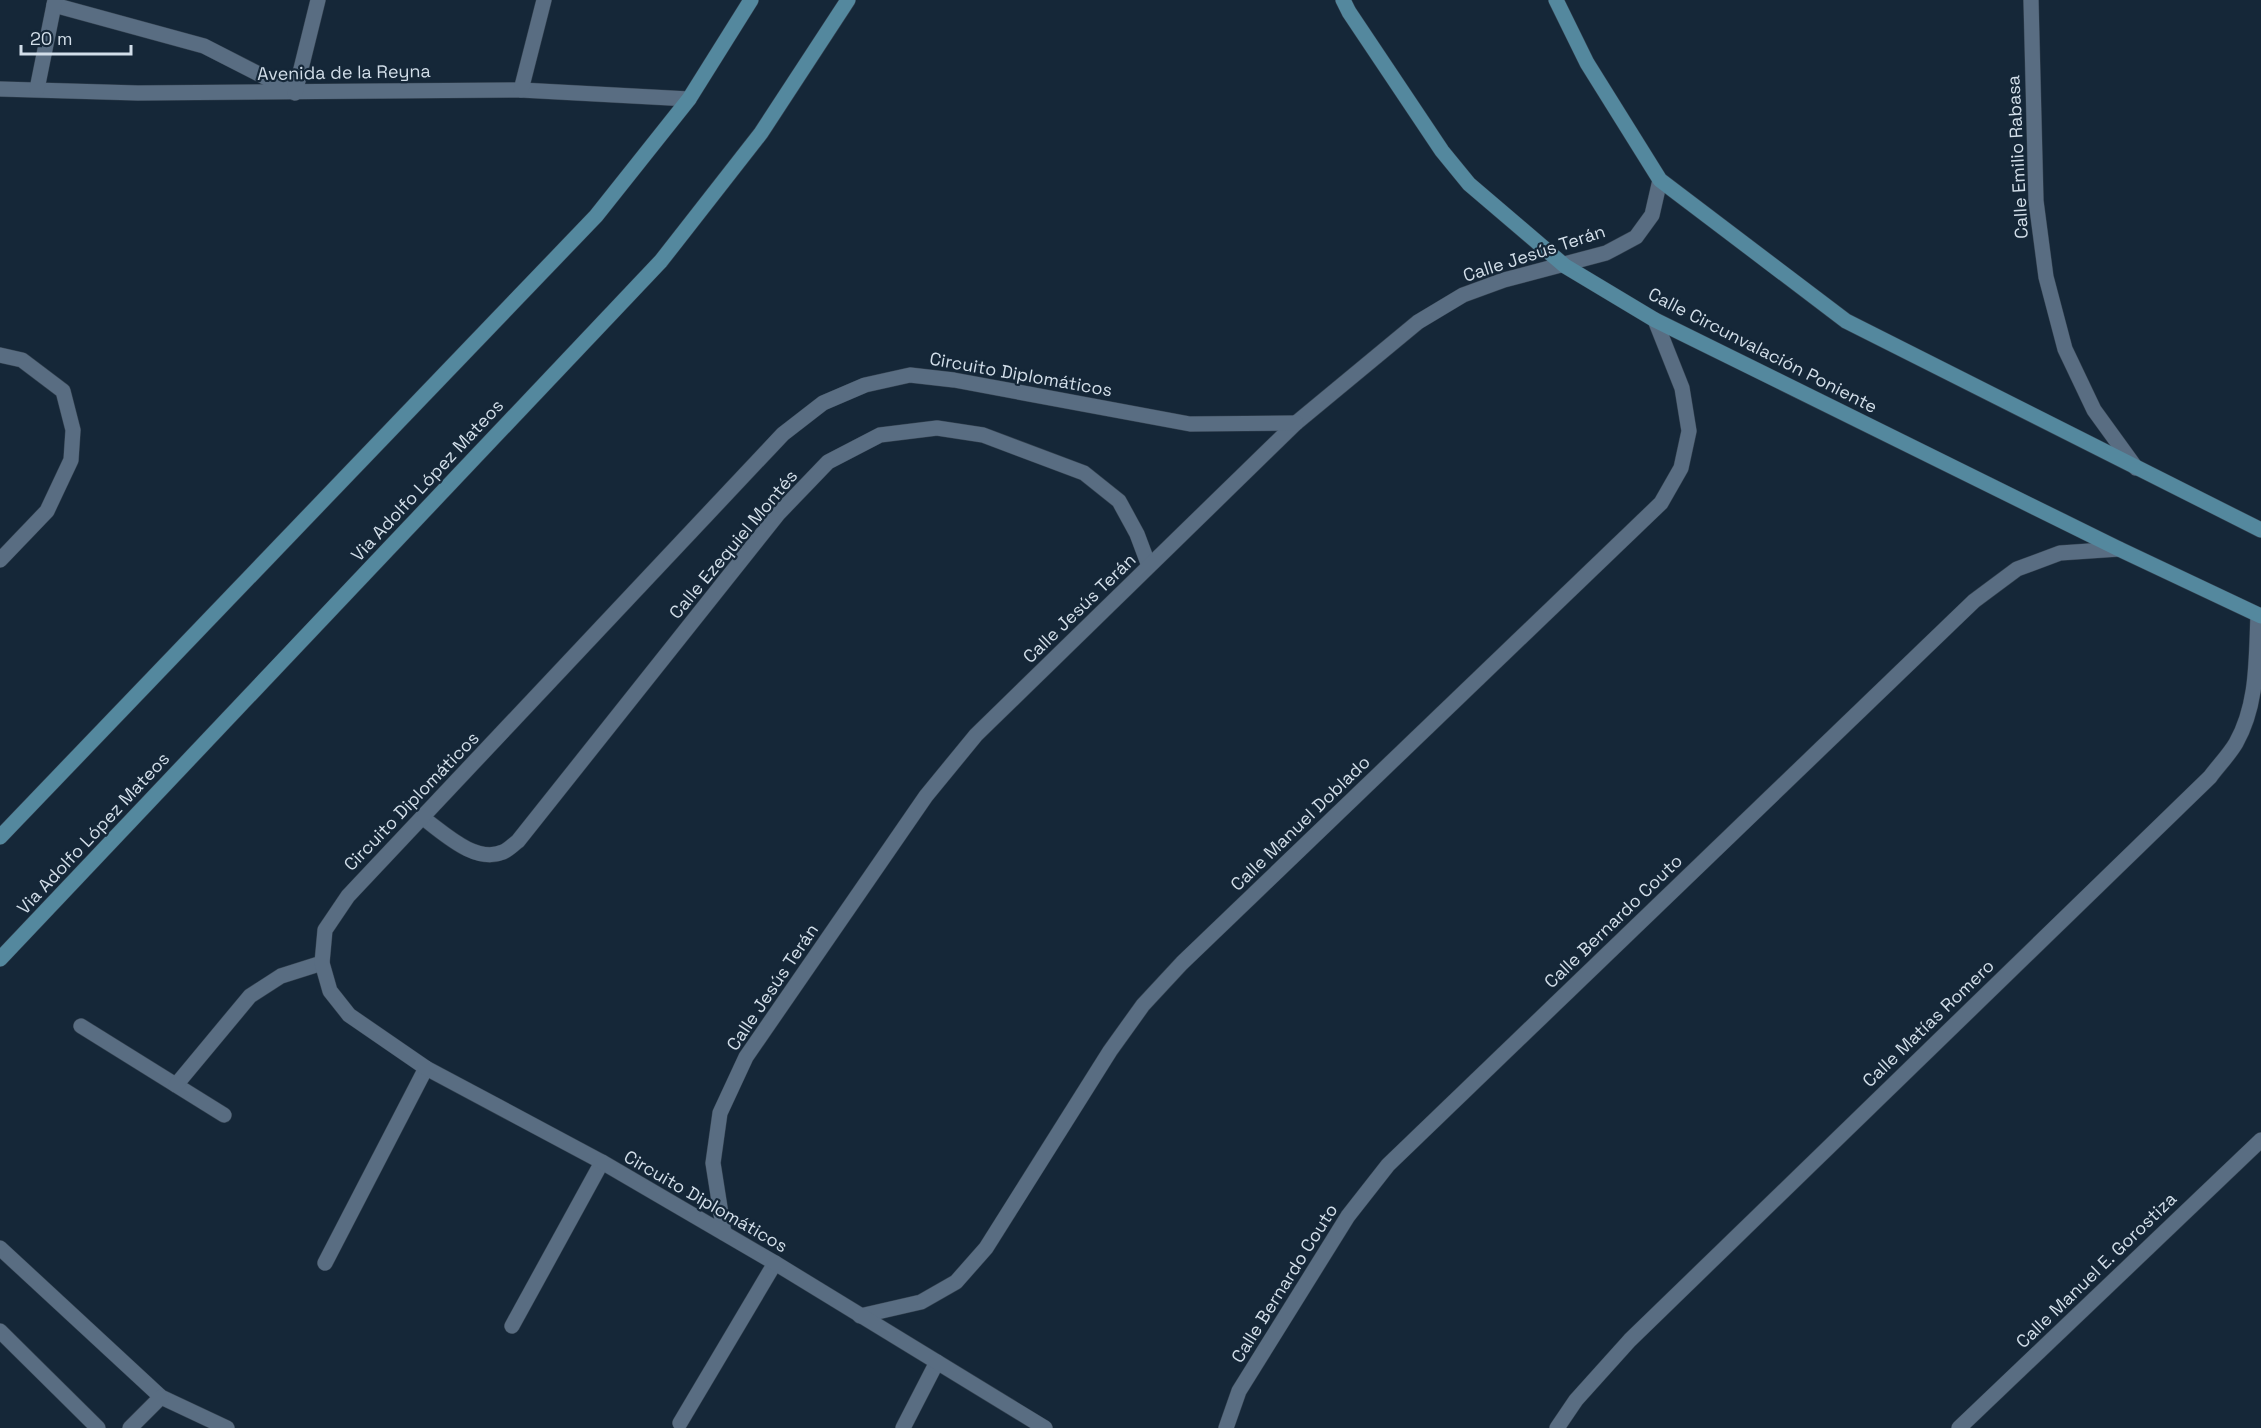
<svg xmlns="http://www.w3.org/2000/svg" width="2261" height="1428" font-family="'Space Grotesk',sans-serif">
<style>
.lines{fill:none;stroke-linecap:round;stroke-linejoin:round}
.minor-casing{stroke:#33414f;stroke-width:16}
.secondary-casing{stroke:#33414f;stroke-width:16}
.minor{stroke:#596d82;stroke-width:15}
.secondary{stroke:#54889e;stroke-width:15}
.labels{text-anchor:middle;dominant-baseline:central;stroke-width:4.5;stroke-linejoin:round;paint-order:stroke}
.street-label{font-size:18px;fill:#d2dee9;stroke:#152738}
</style>
<rect width="100%" height="100%" fill="#152738"/>
<g class="lines">
<g class="minor-casing">
<g id="minor">
<path d="M 2031,0 L 2036,201 L 2046,277 L 2065,349 L 2094,410 L 2136,468"/>
<path d="M 54,5 L 204,46 L 292,91"/>
<path d="M 0,89 L 138,93 L 521,90 L 689,99"/>
<path d="M 37,89 L 55,0"/>
<path d="M 521,90 L 544,0"/>
<path d="M 295,93 L 318,0"/>
<path d="M 0,355 L 22,360 L 63,391 L 73,430 L 71,460 L 47,511 L 0,560"/>
<path d="M 423,818 C 444,833 475,864 503,852 C 508,850 514,844 518,841 L 778,514 L 828,462 L 880,435 L 937,428 L 983,435 L 1084,473 L 1119,501 L 1137,534 L 1149,566"/>
<path d="M 81,1026 L 224,1115"/>
<path d="M 176,1085 L 250,996 L 281,976 L 322,963"/>
<path d="M 724,1233 L 713,1163 L 720,1113 L 746,1057 L 926,796 L 976,735 L 1296,423 L 1418,322 L 1463,295 L 1504,280 L 1606,253 L 1636,237 L 1652,215 L 1660,180"/>
<path d="M 0,1248 L 161,1397 L 227,1428"/>
<path d="M 325,1263 L 426,1068"/>
<path d="M 860,1316 L 921,1302 L 956,1282 L 986,1248 L 1110,1051 L 1143,1005 L 1182,963 L 1661,503 L 1681,468 L 1689,431 L 1682,388 L 1655,320"/>
<path d="M 512,1326 L 602,1162"/>
<path d="M 0,1331 L 98,1428"/>
<path d="M 680,1423 L 775,1263"/>
<path d="M 130,1428 L 161,1397"/>
<path d="M 903,1428 L 937,1362"/>
<path d="M 1045,1428 L 775,1263 L 602,1162 L 426,1068 L 349,1015 L 330,991 L 322,963 L 325,930 L 348,896 L 783,434 L 823,403 L 865,385 L 910,375 L 954,380 L 1190,424 L 1296,423"/>
<path d="M 1226,1428 L 1239,1391 L 1348,1216 L 1388,1165 L 1974,601 L 2017,569 L 2060,553 L 2119,549"/>
<path d="M 1557,1428 L 1576,1400 L 1630,1340 L 2210,777 C 2218,766 2229,755 2236,743 C 2258,704 2256,659 2258,615"/>
<path d="M 1959,1428 L 2261,1140"/>
</g>
</g>
<g class="secondary-casing">
<g id="secondary">
<path d="M 1343,0 L 1349,12 L 1442,151 L 1469,184 L 1565,266 L 1655,320 L 2119,549 L 2261,616"/>
<path d="M 1556,0 L 1587,63 L 1660,180 L 1846,321 L 2261,530"/>
<path d="M 0,837 L 596,216 L 689,99 L 751,0"/>
<path d="M 0,959 L 661,261 L 761,133 L 848,0"/>
</g>
</g>
<use href="#minor" class="minor"/>
<use href="#secondary" class="secondary"/>
</g>
<g class="labels">
<g class="street-label">
<text transform="translate(344 72) rotate(-1)">Avenida de la Reyna</text>
<text transform="translate(2017 157) rotate(-93)">Calle Emilio Rabasa</text>
<text transform="translate(1534 253) rotate(-18)">Calle Jesús Terán</text>
<text transform="translate(1763 350) rotate(27)">Calle Circunvalación Poniente</text>
<text transform="translate(1021 374) rotate(10)">Circuito Diplomáticos</text>
<text transform="translate(427 480) rotate(-47)">Via Adolfo López Mateos</text>
<text transform="translate(733 544) rotate(-50)">Calle Ezequiel Montés</text>
<text transform="translate(1079 608) rotate(-44)">Calle Jesús Terán</text>
<text transform="translate(411 801) rotate(-46)">Circuito Diplomáticos</text>
<text transform="translate(1300 823) rotate(-44)">Calle Manuel Doblado</text>
<text transform="translate(93 833) rotate(-47)">Via Adolfo López Mateos</text>
<text transform="translate(1613 921) rotate(-44)">Calle Bernardo Couto</text>
<text transform="translate(772 987) rotate(-56)">Calle Jesús Terán</text>
<text transform="translate(1928 1023) rotate(-44)">Calle Matías Romero</text>
<text transform="translate(706 1201) rotate(30)">Circuito Diplomáticos</text>
<text transform="translate(2096 1270) rotate(-44)">Calle Manuel E. Gorostiza</text>
<text transform="translate(1284 1283) rotate(-58)">Calle Bernardo Couto</text>
</g>
</g>
<path d="M21 45v9h110v-9" fill="none" stroke="#d2dee9" stroke-width="3"/>
<text x="30" y="45" font-size="18" fill="#d2dee9" stroke="#152738" stroke-width="4.5" paint-order="stroke">20 m</text>
</svg>
